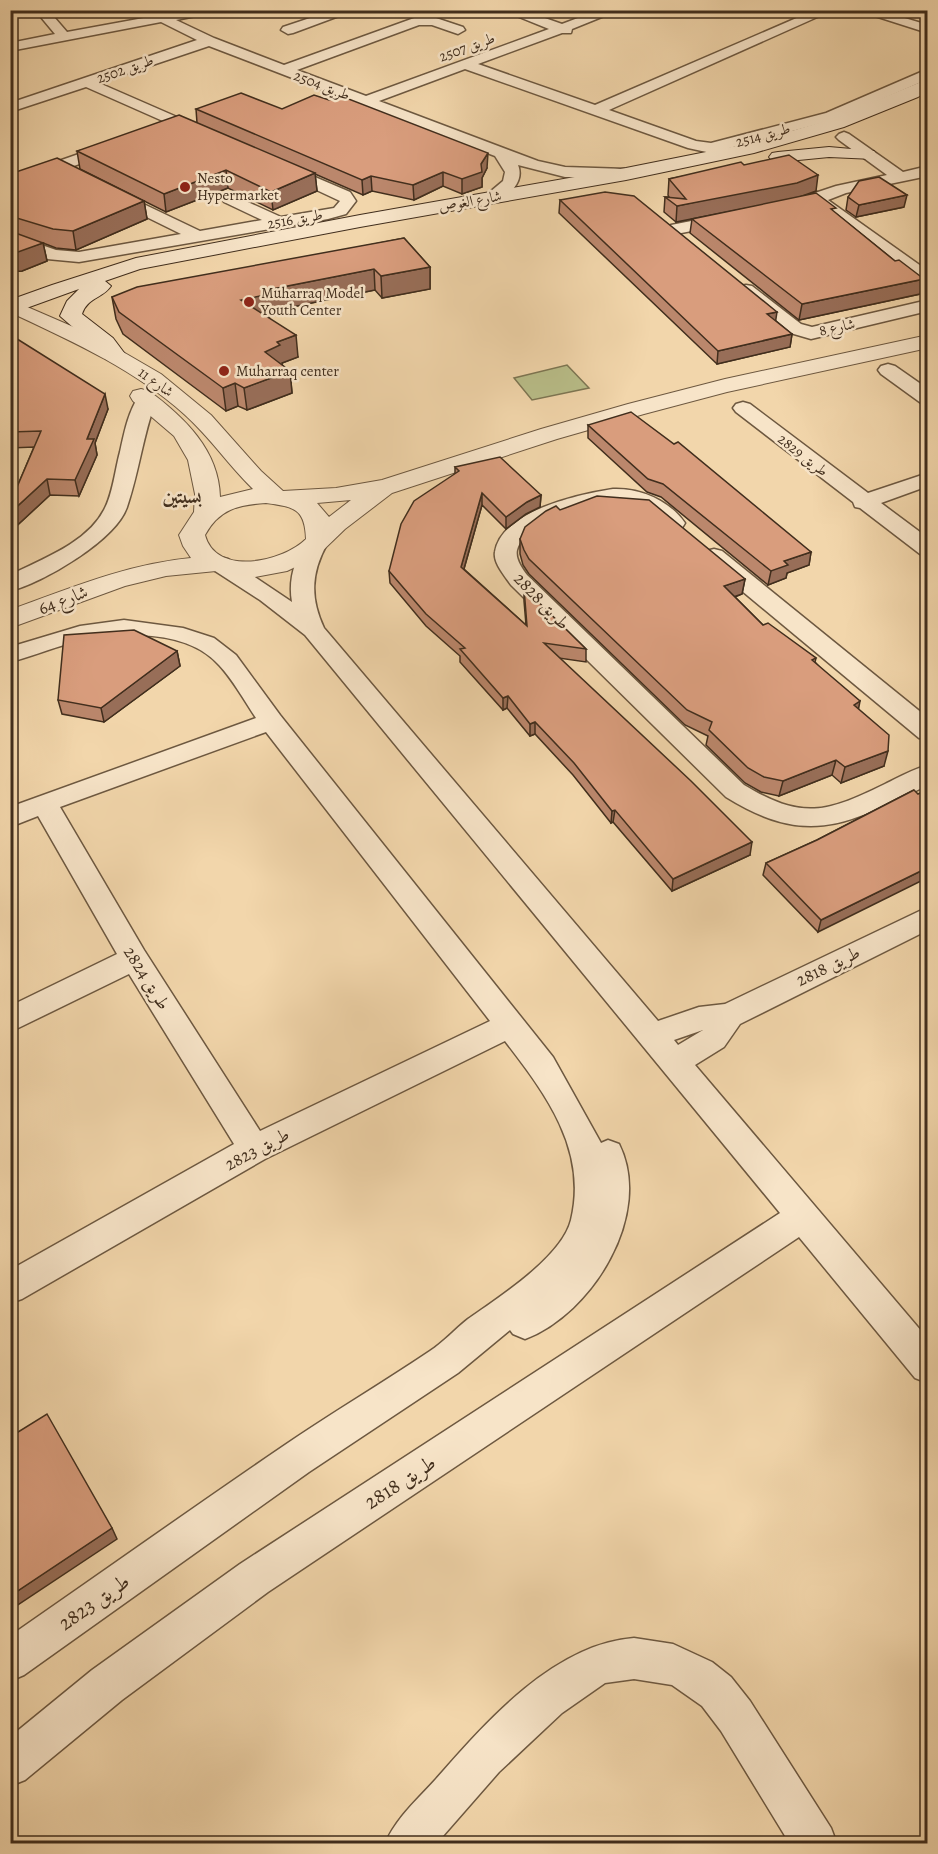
<svg xmlns="http://www.w3.org/2000/svg" width="938" height="1854" font-family="Alegreya,Amiri,serif">
<style>
.green{fill:#b9be89;stroke:#7d7653;stroke-width:1.5}
.lines{fill:none;stroke-linecap:round;stroke-linejoin:round}
.minor-casing{stroke:#6d5840;stroke-width:3}
.tertiary-casing{stroke:#6d5840;stroke-width:2}
.secondary-casing{stroke:#412e1d;stroke-width:2}
.minor{fill:#f7e4c8;fill-rule:evenodd}
.tertiary{fill:#f7e4c8;fill-rule:evenodd}
.secondary{fill:#f7e4c8;fill-rule:evenodd}
.wall{fill:#bb876c;stroke:#412e1d;stroke-width:1.5}
.shaded-wall{fill:#986e58;stroke:#412e1d;stroke-width:1.5}
.building{fill:#d99d7d;stroke:#412e1d;stroke-width:1.5}
.poi-dot{fill:#8f2418;stroke:#f7e4c8;stroke-width:2}
.labels{text-anchor:middle;dominant-baseline:central;stroke-width:5;stroke-linejoin:round;paint-order:stroke}
.far-street-label{font-size:15px;fill:#412e1d;stroke:#f7e4c8}
.far-poi-label{font-size:15px;fill:#412e1d;stroke:#f7e4c8;text-anchor:start}
.street-label{font-size:18px;fill:#412e1d;stroke:#f7e4c8}
.far-district-label{font-size:20px;font-weight:bold;fill:#412e1d;stroke:#f7e4c8}
.near-street-label{font-size:21px;fill:#412e1d;stroke:#f7e4c8}
</style>
<rect width="100%" height="100%" fill="#f2d6ab"/>
<filter id="stains"><feTurbulence type="fractalNoise" baseFrequency=".00333" numOctaves="4"/><feColorMatrix values="0 0 0 0 .2 0 0 0 0 .09 0 0 0 0 .02 0 0 0 .5 -.17"/></filter>
<radialGradient id="worn" r=".72"><stop offset=".6" stop-color="#630" stop-opacity="0"/><stop offset="1" stop-color="#630" stop-opacity=".3"/></radialGradient>
<path class="green" d="M 567,365 L 589,388 L 532,400 L 514,378 Z"/>
<g class="lines">
<g class="minor-casing">
<g id="minor">
<path d="M 35,10 L 48,10 L 67,32 L 149,17 L 140,10 L 157,10 L 164,14 L 182,10 L 212,10 L 211,13 L 176,20 L 214,38 L 284,65 L 417,17 L 433,17 L 463,27 L 465,30 L 458,34 L 432,25 L 419,25 L 297,70 L 366,96 L 549,29 L 502,10 L 522,10 L 562,24 L 599,10 L 619,10 L 572,29 L 571,33 L 562,33 L 478,64 L 595,105 L 815,10 L 833,10 L 609,110 L 696,141 L 711,143 L 826,113 L 928,69 L 928,79 L 836,119 L 711,153 L 688,148 L 465,69 L 379,101 L 538,161 L 565,167 L 626,169 L 634,174 L 626,179 L 565,177 L 518,165 C 525,182 508,198 492,202 L 484,197 L 503,181 L 505,172 L 495,156 L 209,46 L 99,83 L 209,131 L 212,134 L 209,137 L 199,137 L 86,87 L 10,112 L 10,103 L 197,40 L 161,22 L 10,51 L 10,43 L 55,34 Z"/>
<path d="M 334,10 L 355,10 L 293,33 L 288,34 L 281,30 L 283,27 Z"/>
<path d="M 856,10 L 878,10 L 928,25 L 928,33 Z"/>
<path d="M 844,132 L 849,134 L 903,172 L 928,166 L 928,176 L 846,193 L 828,200 L 928,271 L 928,285 L 922,284 L 814,205 L 785,213 L 777,208 L 779,205 L 836,186 L 887,175 L 839,140 L 836,137 L 839,134 Z"/>
<path d="M 116,141 L 124,146 L 121,149 L 10,189 L 10,178 Z"/>
<path d="M 282,163 L 350,192 L 356,201 L 346,214 L 328,219 L 79,262 L 47,259 L 10,245 L 10,234 L 56,250 L 79,252 L 181,234 L 104,196 L 102,193 L 104,190 L 110,188 L 200,231 L 262,220 L 224,202 L 222,199 L 230,194 L 281,217 L 334,208 L 340,201 L 276,171 L 274,168 Z"/>
<path d="M 727,214 L 735,219 L 733,223 L 671,235 L 663,230 L 671,225 Z"/>
<path d="M 746,285 L 752,286 L 801,324 L 812,327 L 928,300 L 928,311 L 811,339 L 787,332 L 740,294 L 737,290 L 740,286 Z"/>
<path d="M 888,364 L 895,366 L 928,389 L 928,405 L 921,403 L 881,374 L 878,370 L 881,366 Z"/>
<path d="M 146,394 L 153,396 L 156,400 C 143,435 139,472 127,507 C 116,540 43,583 10,591 L 10,575 C 42,559 87,543 104,510 C 113,494 115,470 120,452 C 124,434 128,412 139,396 Z"/>
<path d="M 743,402 L 750,404 L 868,493 L 928,473 L 928,486 L 881,503 L 928,538 L 928,556 L 920,554 L 860,508 L 855,507 L 853,502 L 736,412 L 733,408 L 736,404 Z"/>
<path d="M 613,489 C 640,488 669,500 685,523 L 682,528 C 659,533 648,504 626,501 C 600,499 524,521 517,550 C 515,559 522,568 527,575 L 744,785 C 802,820 826,813 885,784 C 899,777 912,770 928,765 L 928,785 C 848,824 808,848 726,797 L 511,585 C 505,576 493,563 495,552 C 501,511 580,494 613,489 Z"/>
<path d="M 316,537 L 324,539 L 327,544 C 311,573 310,598 324,628 L 658,1021 L 699,1007 L 725,1004 L 928,907 L 928,930 L 740,1024 L 724,1047 L 695,1065 L 928,1339 L 928,1383 L 915,1378 L 799,1237 L 268,1592 L 122,1700 L 25,1780 L 10,1786 L 10,1737 L 92,1670 L 240,1564 L 780,1213 L 305,635 L 260,600 L 212,569 L 209,564 L 212,559 L 220,557 L 228,559 L 292,602 C 288,579 295,558 308,539 ZM 703,1030 L 678,1045 L 674,1040 Z"/>
<path d="M 714,549 L 722,551 L 928,718 L 928,740 L 919,738 L 706,561 L 703,556 L 706,551 Z"/>
<path d="M 124,620 L 183,628 L 214,638 L 236,655 L 280,715 L 553,1057 L 601,1143 L 608,1140 L 619,1144 C 654,1214 592,1314 525,1339 L 513,1334 L 510,1330 L 458,1373 L 309,1472 L 24,1675 L 10,1681 L 10,1636 C 101,1573 191,1509 282,1447 C 330,1414 381,1384 430,1351 C 444,1342 455,1329 468,1319 C 498,1298 562,1257 571,1220 C 588,1150 546,1094 505,1041 L 265,1159 L 22,1299 L 10,1303 L 10,1270 L 234,1144 L 129,974 L 10,1032 L 10,1006 L 117,954 L 38,816 L 10,827 L 10,807 L 256,718 C 244,700 233,680 219,665 C 188,630 127,632 85,640 C 60,644 35,656 10,662 L 10,647 L 80,626 ZM 266,732 L 490,1021 L 260,1131 L 144,950 L 60,807 Z"/>
<path d="M 634,1638 L 673,1644 L 712,1662 L 731,1677 L 750,1701 L 831,1828 L 837,1844 L 790,1844 L 721,1731 L 702,1706 L 672,1685 L 634,1679 L 605,1683 L 562,1713 L 499,1772 L 436,1844 L 385,1844 C 396,1818 418,1799 436,1779 C 486,1722 554,1644 634,1638 Z"/>
</g>
</g>
<g class="tertiary-casing">
<path id="tertiary" d="M 25,306 L 99,338 L 161,374 L 211,415 L 261,471 L 283,491 L 336,488 L 382,480 L 541,429 L 628,404 L 725,379 L 928,335 L 928,348 L 727,392 L 644,414 L 557,439 L 392,493 L 345,529 L 316,557 L 287,571 L 255,577 L 216,571 L 166,576 L 125,586 L 10,628 L 10,610 C 70,588 128,564 191,558 L 183,546 L 179,535 L 194,512 L 195,494 L 188,460 L 174,436 L 133,401 L 130,396 L 133,391 L 141,389 L 149,391 C 184,417 219,450 220,497 L 253,489 C 229,466 210,437 184,414 C 136,371 76,343 18,316 L 14,312 L 18,308 ZM 351,500 L 329,517 L 317,503 ZM 266,503 C 295,507 305,509 306,539 C 283,562 216,577 205,535 C 219,509 238,505 266,503 Z"/>
</g>
<g class="secondary-casing">
<g id="secondary">
<path d="M 928,79 L 928,91 L 918,97 L 844,127 L 754,153 L 626,180 L 360,227 L 140,269 L 105,281 L 111,286 C 103,298 87,298 82,314 L 113,338 L 125,354 L 122,359 L 114,361 L 106,359 L 97,348 L 60,316 L 67,301 L 79,289 L 10,314 L 10,300 L 52,285 L 136,258 L 360,215 L 626,168 L 751,143 L 832,119 Z"/>
<path d="M 829,147 L 874,151 L 877,155 L 874,159 L 829,157 L 778,162 L 772,161 L 769,157 L 772,153 L 778,152 Z"/>
</g>
</g>
<use href="#minor" class="minor"/>
<use href="#tertiary" class="tertiary"/>
<use href="#secondary" class="secondary"/>
</g>
<g class="wall">
<path d="M 196,109 L 282,109 L 487,168 L 482,178 L 482,187 L 462,194 L 443,186 L 414,200 L 372,191 L 363,195 L 315,174 L 317,191 L 273,210 L 228,188 L 166,212 L 80,169 L 77,151 L 197,123 Z"/>
<path d="M 744,165 L 816,191 L 803,196 L 835,213 L 895,261 L 924,279 L 920,294 L 799,320 L 690,233 L 692,219 L 705,216 L 676,222 L 664,212 L 665,197 L 669,197 L 668,195 L 669,179 Z"/>
<path d="M 10,174 L 144,201 L 147,219 L 76,250 L 56,248 L 43,243 L 47,261 L 22,271 L 10,272 Z"/>
<path d="M 848,197 L 904,207 L 856,217 L 846,210 Z"/>
<path d="M 560,200 L 775,320 L 792,334 L 790,347 L 717,364 L 559,213 Z"/>
<path d="M 404,238 L 430,267 L 430,289 L 382,298 L 375,290 L 277,310 L 277,315 L 268,317 L 298,357 L 282,363 L 282,365 L 290,371 L 292,393 L 247,410 L 238,406 L 226,411 L 123,334 L 116,319 L 112,297 Z"/>
<path d="M 10,339 L 108,409 L 95,443 L 97,455 L 79,496 L 50,495 L 10,532 L 10,485 L 17,487 L 34,447 L 10,448 Z"/>
<path d="M 588,425 L 811,552 L 809,565 L 787,573 L 786,578 L 768,585 L 661,497 L 647,492 L 588,438 Z"/>
<path d="M 455,467 L 541,495 L 540,507 L 526,514 L 506,529 L 482,505 L 464,569 L 526,625 L 524,601 L 524,588 L 586,649 L 586,662 L 559,658 L 750,855 L 672,891 L 613,822 L 611,823 L 573,775 L 535,734 L 530,736 L 507,708 L 503,710 L 460,662 L 460,656 L 426,626 L 390,583 L 389,571 L 455,473 Z"/>
<path d="M 560,510 L 745,579 L 742,594 L 735,597 L 763,625 L 816,658 L 815,662 L 858,709 L 884,766 L 841,783 L 832,775 L 779,796 L 761,792 L 745,783 L 706,745 L 708,736 L 685,725 L 529,574 L 523,565 L 520,554 L 520,539 Z"/>
<path d="M 177,651 L 180,666 L 104,722 L 62,714 L 58,700 Z"/>
<path d="M 914,790 L 818,932 L 763,875 L 766,863 L 817,840 Z"/>
</g>
<g class="shaded-wall">
<path d="M 488,153 L 487,168 L 482,178 L 482,187 L 462,194 L 462,179 L 481,164 Z"/>
<path d="M 226,170 L 228,188 L 166,212 L 164,194 Z"/>
<path d="M 443,172 L 443,186 L 414,200 L 413,185 Z"/>
<path d="M 315,173 L 317,191 L 273,210 L 271,192 Z"/>
<path d="M 818,175 L 816,191 L 794,199 L 676,222 L 677,206 Z"/>
<path d="M 371,176 L 372,191 L 363,195 L 362,180 Z"/>
<path d="M 907,195 L 904,207 L 856,217 L 859,205 Z"/>
<path d="M 144,201 L 147,219 L 76,250 L 73,231 Z"/>
<path d="M 43,243 L 47,261 L 22,271 L 10,272 L 10,253 Z"/>
<path d="M 430,267 L 430,289 L 382,298 L 381,276 Z"/>
<path d="M 374,269 L 375,290 L 277,310 L 277,315 L 244,322 L 241,300 L 272,289 Z"/>
<path d="M 924,279 L 920,294 L 799,320 L 802,304 Z"/>
<path d="M 777,312 L 775,325 L 767,314 Z"/>
<path d="M 792,334 L 790,347 L 717,364 L 718,351 Z"/>
<path d="M 296,335 L 298,357 L 282,363 L 283,368 L 265,352 L 277,342 Z"/>
<path d="M 290,371 L 292,393 L 247,410 L 244,388 Z"/>
<path d="M 235,383 L 238,406 L 226,411 L 223,388 Z"/>
<path d="M 105,394 L 108,409 L 95,443 L 97,455 L 79,496 L 75,480 L 87,439 Z"/>
<path d="M 47,479 L 50,495 L 10,532 L 10,513 Z"/>
<path d="M 482,493 L 482,505 L 461,579 L 461,567 Z"/>
<path d="M 541,495 L 540,507 L 526,514 L 506,529 L 506,517 L 527,502 Z"/>
<path d="M 811,552 L 809,565 L 787,573 L 786,578 L 768,585 L 771,571 L 784,561 Z"/>
<path d="M 745,579 L 742,594 L 722,601 L 724,586 Z"/>
<path d="M 177,651 L 180,666 L 104,722 L 101,708 Z"/>
<path d="M 508,696 L 507,708 L 503,710 L 503,698 Z"/>
<path d="M 860,701 L 857,717 L 854,705 Z"/>
<path d="M 535,722 L 535,734 L 530,736 L 530,724 Z"/>
<path d="M 888,751 L 884,766 L 841,783 L 845,767 Z"/>
<path d="M 836,760 L 832,775 L 779,796 L 783,781 Z"/>
<path d="M 615,810 L 613,822 L 611,823 L 612,811 Z"/>
<path d="M 752,842 L 750,855 L 672,891 L 673,879 Z"/>
<path d="M 927,868 L 927,878 L 818,932 L 821,920 Z"/>
<path d="M 112,1528 L 117,1539 L 10,1610 L 10,1596 Z"/>
</g>
<g class="building">
<path d="M 241,93 L 282,109 L 314,95 L 329,100 L 341,96 L 488,153 L 481,164 L 482,172 L 462,179 L 443,172 L 413,185 L 371,176 L 362,180 L 196,109 Z"/>
<path d="M 179,115 L 315,173 L 271,192 L 226,170 L 164,194 L 77,151 Z"/>
<path d="M 789,155 L 818,175 L 797,183 L 677,206 L 665,197 L 686,199 L 669,179 L 741,162 L 744,165 Z"/>
<path d="M 57,158 L 144,201 L 73,231 L 53,229 L 10,216 L 10,174 Z"/>
<path d="M 879,177 L 907,195 L 859,205 L 848,197 L 859,181 Z"/>
<path d="M 605,192 L 634,196 L 777,312 L 767,314 L 792,334 L 718,351 L 560,200 Z"/>
<path d="M 816,193 L 836,208 L 831,209 L 895,261 L 899,260 L 924,279 L 802,304 L 692,219 Z"/>
<path d="M 10,231 L 43,243 L 18,252 L 10,253 Z"/>
<path d="M 404,238 L 430,267 L 381,276 L 374,269 L 272,289 L 275,293 L 241,300 L 296,335 L 277,342 L 280,345 L 265,352 L 290,371 L 244,388 L 235,383 L 223,388 L 119,312 L 112,297 L 137,287 Z"/>
<path d="M 14,337 L 105,394 L 87,439 L 94,439 L 75,480 L 47,479 L 10,513 L 10,485 L 17,487 L 41,431 L 10,432 L 10,339 Z"/>
<path d="M 631,412 L 674,444 L 678,442 L 811,552 L 784,561 L 788,565 L 771,571 L 663,484 L 648,479 L 588,425 Z"/>
<path d="M 500,457 L 541,495 L 527,502 L 506,517 L 482,493 L 461,567 L 527,626 L 524,588 L 586,649 L 544,643 L 691,781 L 752,842 L 673,879 L 615,810 L 612,811 L 574,763 L 535,722 L 530,724 L 508,696 L 503,698 L 460,649 L 465,648 L 426,614 L 389,571 L 401,524 L 414,501 L 459,471 L 455,467 Z"/>
<path d="M 597,496 L 649,500 L 745,579 L 724,586 L 763,625 L 768,623 L 816,658 L 812,660 L 860,701 L 854,705 L 889,735 L 888,751 L 845,767 L 836,760 L 783,781 L 764,777 L 748,768 L 709,730 L 712,722 L 687,710 L 529,559 L 524,550 L 520,539 L 525,527 L 546,511 L 556,506 L 560,510 Z"/>
<path d="M 134,630 L 177,651 L 101,708 L 58,700 L 64,635 Z"/>
<path d="M 914,790 L 918,794 L 927,790 L 927,868 L 821,920 L 766,863 L 817,840 Z"/>
<path d="M 47,1414 L 112,1528 L 10,1596 L 10,1437 Z"/>
</g>
<g class="poi-dot">
<circle cx="185" cy="187" r="6"/>
<circle cx="249" cy="302" r="6"/>
<circle cx="224" cy="371" r="6"/>
</g>
<g class="labels">
<g class="far-street-label">
<text transform="translate(467 47) rotate(-20)">طريق 2507</text>
<text transform="translate(125 69) rotate(-19)">طريق 2502</text>
<text transform="translate(322 85) rotate(21)">طريق 2504</text>
<text transform="translate(763 135) rotate(-15)">طريق 2514</text>
<text transform="translate(470 201) rotate(-10)">شارع الغوص</text>
<text transform="translate(295 219) rotate(-10)">طريق 2516</text>
<text transform="translate(837 327) rotate(-12)">شارع 8</text>
<text transform="translate(156 382) rotate(36)">شارع 11</text>
<text transform="translate(803 455) rotate(38)">طريق 2829</text>
</g>
<g class="far-poi-label">
<text x="197" y="178">Nesto<tspan x="197" dy="17">Hypermarket</tspan></text>
<text x="261" y="293">Muharraq Model<tspan x="261" dy="17">Youth Center</tspan></text>
<text x="236" y="371">Muharraq center</text>
</g>
<g class="street-label">
<text transform="translate(63 600) rotate(-21)">شارع 64</text>
<text transform="translate(542 601) rotate(46)">طريق 2828</text>
<text transform="translate(828 966) rotate(-26)">طريق 2818</text>
<text transform="translate(147 978) rotate(58)">طريق 2824</text>
<text transform="translate(257 1149) rotate(-28)">طريق 2823</text>
</g>
<g class="far-district-label">
<text x="182" y="496">بسيتين</text>
</g>
<g class="near-street-label">
<text transform="translate(400 1482) rotate(-33)">طريق 2818</text>
<text transform="translate(94 1602) rotate(-35)">طريق 2823</text>
</g>
</g>
<rect width="938" height="1854" fill="none" stroke="#f2d6ab" stroke-width="36"/>
<rect x="12" y="12" width="914" height="1830" fill="none" stroke="#412e1d" stroke-width="3"/>
<rect x="18" y="18" width="902" height="1818" fill="none" stroke="#412e1d" stroke-width="1.5"/>
<rect width="100%" height="100%" filter="url(#stains)"/>
<rect width="100%" height="100%" fill="url(#worn)"/>
</svg>
